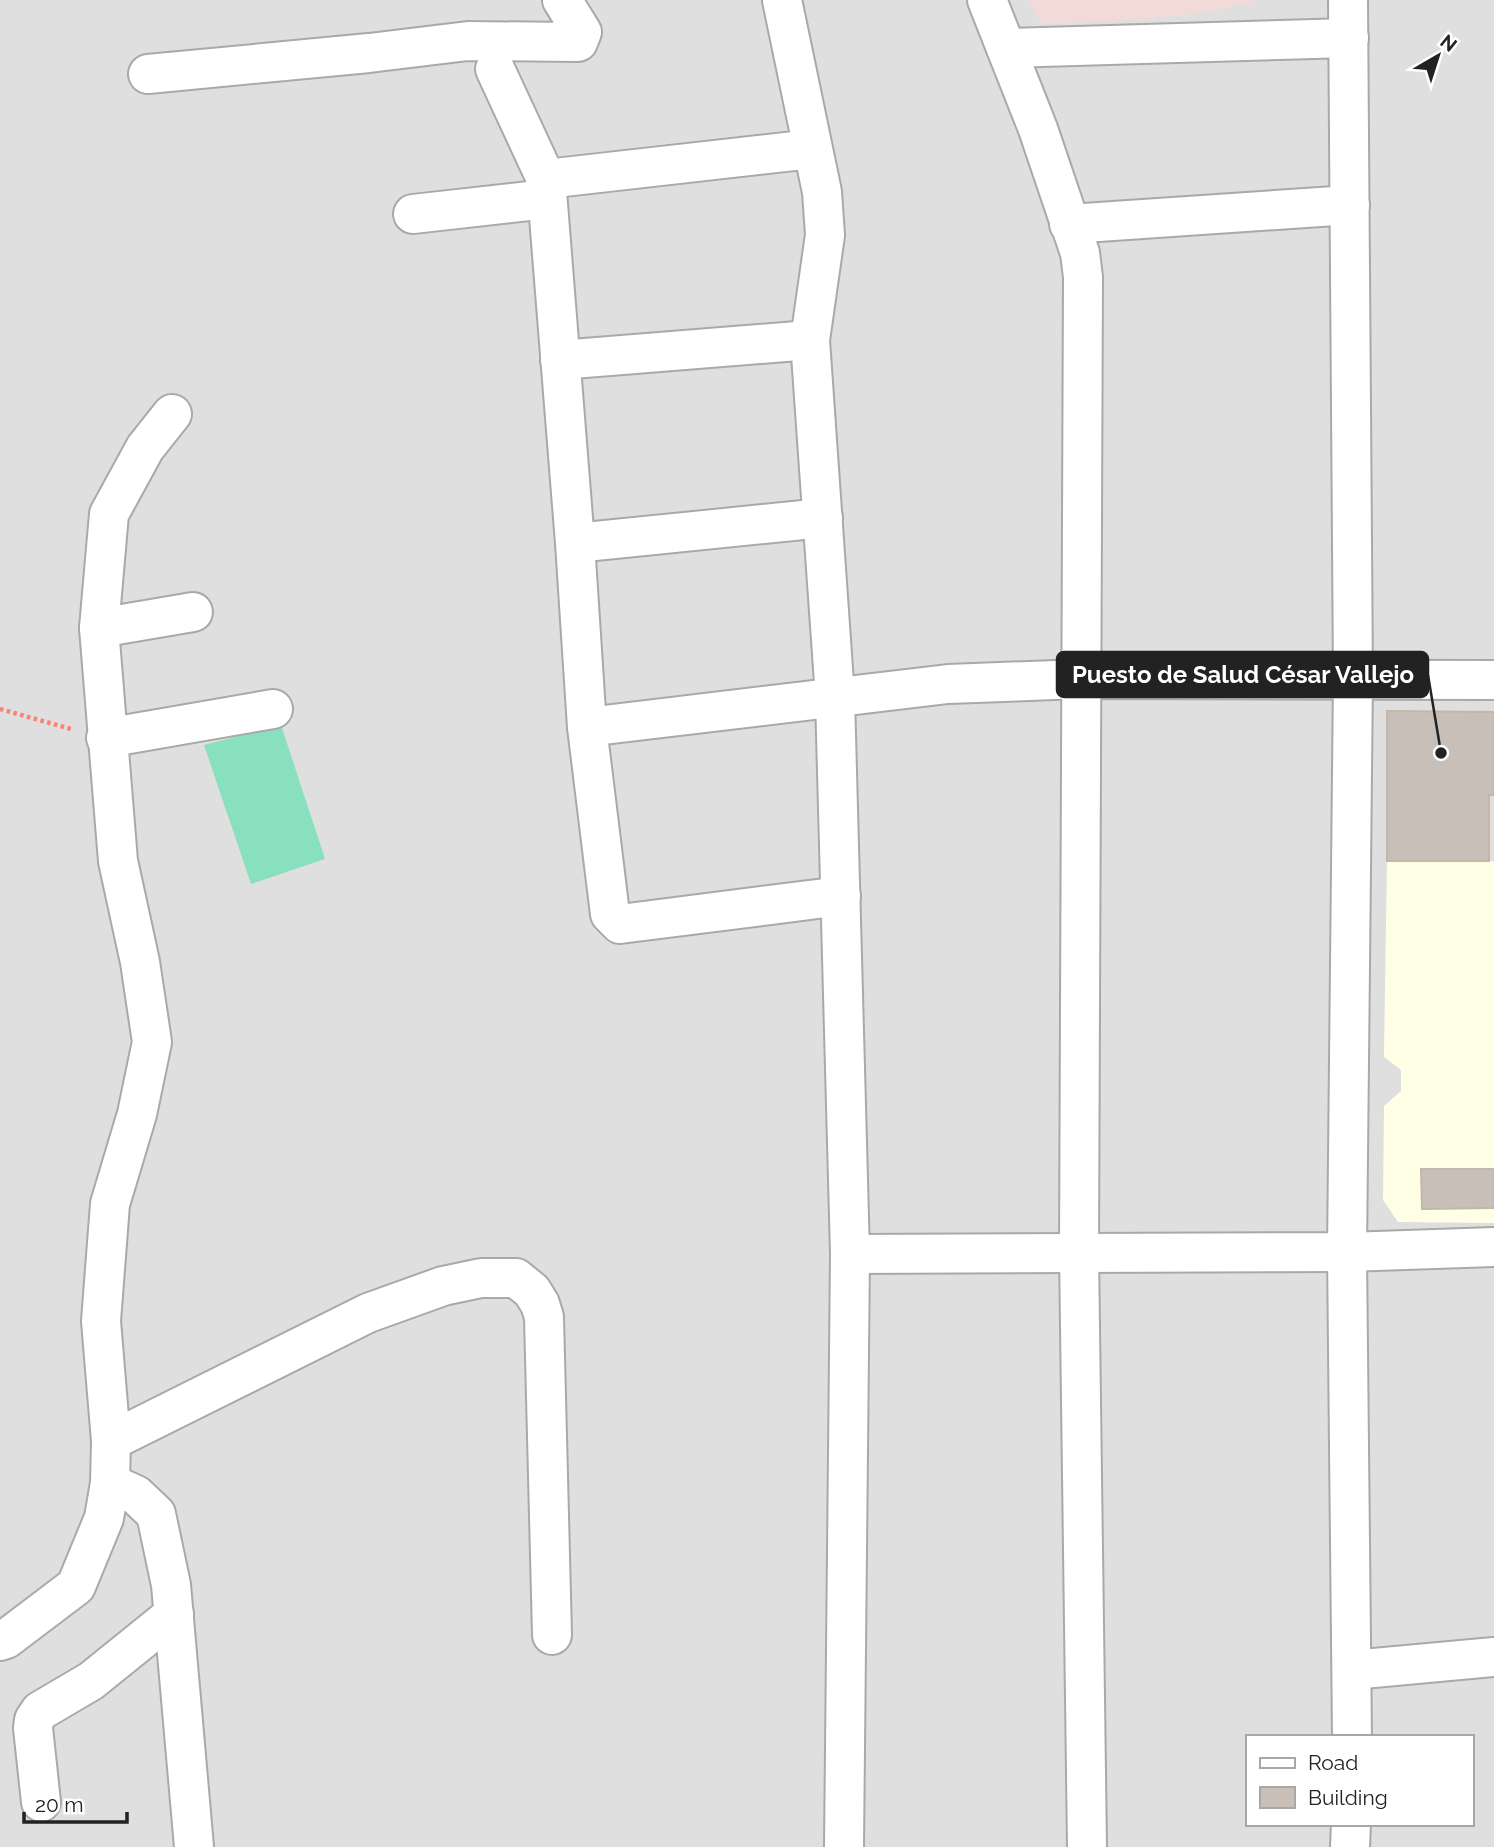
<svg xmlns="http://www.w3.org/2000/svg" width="1494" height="1847" font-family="Raleway,sans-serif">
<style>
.residential{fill:#e0dfdf;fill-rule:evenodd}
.commercial{fill:#f2dad9}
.education{fill:#ffffe5}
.pitch{fill:#88e0be}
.building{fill:#c7bfb8;stroke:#c4b6ab;stroke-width:2}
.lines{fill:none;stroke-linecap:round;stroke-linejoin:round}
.minor-casing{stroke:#a9a9a9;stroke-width:42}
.path{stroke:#fa8072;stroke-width:4.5;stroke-dasharray:3.5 3.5;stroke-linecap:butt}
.minor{stroke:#fff;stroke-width:38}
.leader{fill:none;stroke:#222;stroke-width:2.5}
.callout-dot{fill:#222;stroke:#fff;stroke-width:2.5}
.callout{fill:#222;stroke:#222;stroke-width:2.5}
.callout-label{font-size:24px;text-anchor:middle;font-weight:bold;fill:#fff}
</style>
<rect width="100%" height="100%" fill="#f2efe9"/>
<path class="residential" d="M 0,0 L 1494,0 L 1494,1847 L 0,1847 ZM 1247,1737 L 1471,1737 L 1471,1824 L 1247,1824 Z"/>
<path class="commercial" d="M 1030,0 L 1254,0 L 1254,2 L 1203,13 L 1135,20 L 1040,24 Z"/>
<path class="education" d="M 1387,861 L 1494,861 L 1494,1223 L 1398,1222 L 1383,1200 L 1384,1106 L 1401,1091 L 1401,1070 L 1384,1057 Z"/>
<path class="pitch" d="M 281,725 L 325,859 L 251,884 L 204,745 Z"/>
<g class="building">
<path d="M 1387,711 L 1494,712 L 1494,795 L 1489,795 L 1489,861 L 1387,861 Z"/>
<path d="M 1421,1169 L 1494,1169 L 1494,1208 L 1422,1209 Z"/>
</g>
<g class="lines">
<g class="minor-casing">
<g id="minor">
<path d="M 782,0 L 822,192 L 825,235 L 810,340 L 835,697 L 850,1254 L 844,1847"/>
<path d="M 987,0 L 1038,129 L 1080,253 L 1083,277 L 1079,1252 L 1087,1847"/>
<path d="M 1348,0 L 1353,678 L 1347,1252 L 1352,1737"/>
<path d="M 1006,48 L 1349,38"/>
<path d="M 495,69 L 546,179 L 575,543 L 587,727 L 610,914 L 620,924 L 841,896"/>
<path d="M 148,74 L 369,53 L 468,41 L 578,42 L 582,32 L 562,0"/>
<path d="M 546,179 L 812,149"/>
<path d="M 413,214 L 547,199"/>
<path d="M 1069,224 L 1350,205"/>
<path d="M 560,360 L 810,340"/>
<path d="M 575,543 L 823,518"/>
<path d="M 99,628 L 193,612"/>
<path d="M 587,727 L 948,684 L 1082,679 L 1494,680"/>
<path d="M 106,738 L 273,709"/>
<path d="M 850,1254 L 1347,1252 L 1494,1247"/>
<path d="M 111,1441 L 368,1313 L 443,1286 L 481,1278 L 516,1278 L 532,1291 L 540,1304 L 544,1317 L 552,1635"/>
<path d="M 110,1483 L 136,1495 L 156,1514 L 171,1585 L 194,1847"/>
<path d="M 0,1641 L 6,1639 L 76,1586 L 104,1518 L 110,1483 L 111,1441 L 101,1321 L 110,1204 L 137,1114 L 152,1042 L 140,962 L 118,861 L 99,628 L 109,514 L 145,448 L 172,414"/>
<path d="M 1352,1670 L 1494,1657"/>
<path d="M 41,1802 L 33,1728 L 34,1720 L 40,1711 L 91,1681 L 174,1614"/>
<path d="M 1350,1847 L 1351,1824"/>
</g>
</g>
<path class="path" d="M 0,709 L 71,729"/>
<use href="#minor" class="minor"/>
</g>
<path class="leader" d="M1441 753L1428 675"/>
<circle class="callout-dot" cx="1441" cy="753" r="7"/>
<rect class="callout" x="1057" y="652" width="371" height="45" rx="7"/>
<g class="callout-label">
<text x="1243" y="683">Puesto de Salud César Vallejo</text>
</g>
<rect x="1246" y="1735" width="228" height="91" fill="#ffffff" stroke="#a7a7a7" stroke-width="2"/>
<rect x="1260" y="1758" width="35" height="10" fill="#ffffff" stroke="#a7a7a7" stroke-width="2"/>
<text x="1308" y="1770" font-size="21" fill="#222222">Road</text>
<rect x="1260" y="1787" width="35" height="21" fill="#c7bfb8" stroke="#a7a7a7" stroke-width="2"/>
<text x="1308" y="1805" font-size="21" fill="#222222">Building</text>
<g transform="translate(1438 56) rotate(39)" stroke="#ffffff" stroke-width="5" paint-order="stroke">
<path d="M0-5L12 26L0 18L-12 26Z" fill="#222222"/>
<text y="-10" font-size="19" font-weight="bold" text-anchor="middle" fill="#222222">N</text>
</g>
<path d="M24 1812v10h103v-10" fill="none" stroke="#222222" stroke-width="3.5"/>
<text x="35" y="1812" font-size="21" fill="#222222" stroke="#ffffff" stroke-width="5" paint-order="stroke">20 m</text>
</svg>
